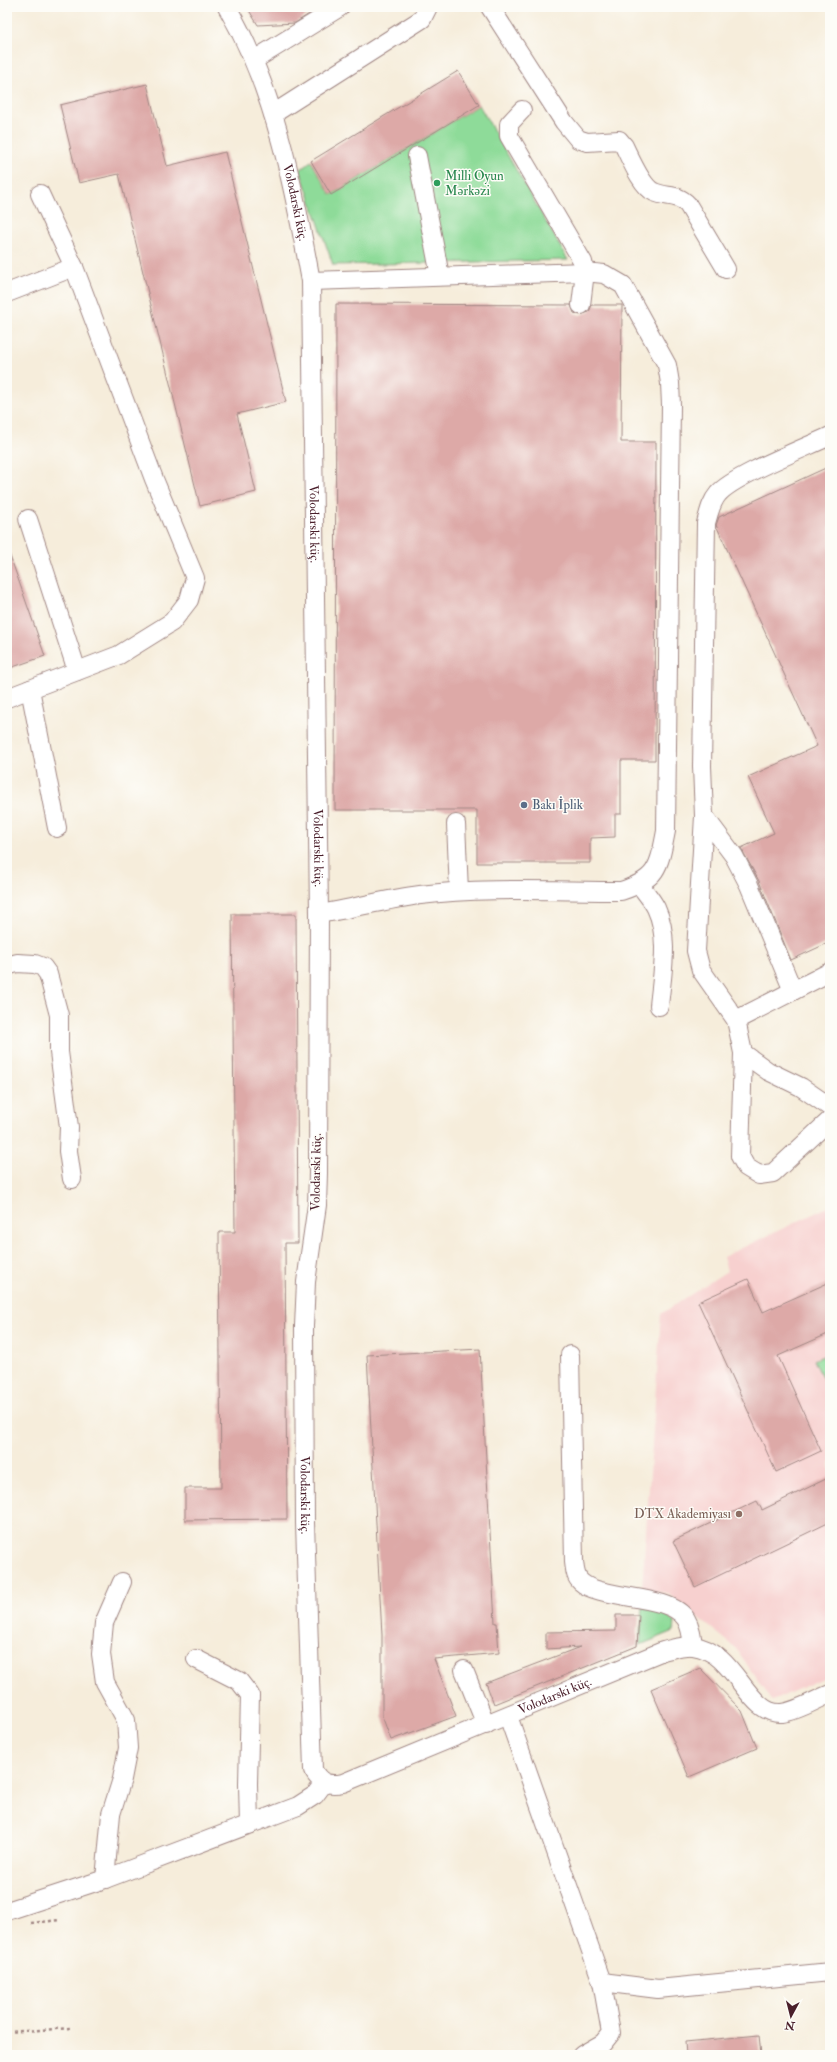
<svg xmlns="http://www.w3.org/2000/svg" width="837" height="2062" font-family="'IM FELL Double Pica',serif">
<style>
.built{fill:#f7d0cf}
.green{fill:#8edb99;stroke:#6c7d62}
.building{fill:#dda9a7}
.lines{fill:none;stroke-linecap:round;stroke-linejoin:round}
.minor-casing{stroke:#a08683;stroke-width:20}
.path{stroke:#a08683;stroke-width:2.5;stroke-dasharray:3 3;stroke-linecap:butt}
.minor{stroke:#fff;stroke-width:18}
.leisure-dot{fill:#2e9e5b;stroke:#fdfcf7;stroke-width:1.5}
.service-dot{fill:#5c6f8a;stroke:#fdfcf7;stroke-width:1.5}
.education-dot{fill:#8d6e63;stroke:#fdfcf7;stroke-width:1.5}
.labels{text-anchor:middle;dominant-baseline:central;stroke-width:3;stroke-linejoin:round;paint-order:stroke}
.leisure-label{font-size:13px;fill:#27864d;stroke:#fdfcf7;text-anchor:start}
.street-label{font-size:13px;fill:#4a1f2b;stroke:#fdfcf7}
.service-label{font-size:13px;fill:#4e5e75;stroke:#fdfcf7;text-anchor:start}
.education-label{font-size:13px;fill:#785e54;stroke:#fdfcf7;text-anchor:end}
</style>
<rect width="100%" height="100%" fill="#fdfcf7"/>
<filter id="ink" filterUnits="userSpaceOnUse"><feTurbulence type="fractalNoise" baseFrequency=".025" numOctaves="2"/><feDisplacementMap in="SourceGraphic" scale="8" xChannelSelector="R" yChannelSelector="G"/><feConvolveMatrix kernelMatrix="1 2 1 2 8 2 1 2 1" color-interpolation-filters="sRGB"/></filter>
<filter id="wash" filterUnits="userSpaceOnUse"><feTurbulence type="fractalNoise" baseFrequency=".012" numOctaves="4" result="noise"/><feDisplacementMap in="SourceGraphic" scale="16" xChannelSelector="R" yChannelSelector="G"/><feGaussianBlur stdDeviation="0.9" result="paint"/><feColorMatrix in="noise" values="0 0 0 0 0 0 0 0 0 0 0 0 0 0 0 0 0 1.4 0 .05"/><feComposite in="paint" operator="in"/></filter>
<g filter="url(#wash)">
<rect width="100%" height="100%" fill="#f6eddb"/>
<path class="built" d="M 830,1206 L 830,1675 L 772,1701 L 735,1647 L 667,1593 L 642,1590 L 661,1314 L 727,1271 L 723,1257 Z"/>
<g class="green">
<path d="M 479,105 L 568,260 L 333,265 L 300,170 L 311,161 L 331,195 Z"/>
<path d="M 830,1353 L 830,1394 L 814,1360 Z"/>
<path d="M 643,1607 L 661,1611 L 675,1622 L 674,1631 L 640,1645 Z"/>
</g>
<g id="blocks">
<g class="building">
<path d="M 247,7 L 320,7 L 295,23 L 258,25 Z"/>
<path d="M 458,71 L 479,105 L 331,195 L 311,161 Z"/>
<path d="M 147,84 L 167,166 L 225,152 L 286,402 L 237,414 L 256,492 L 200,506 L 119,174 L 79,183 L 60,105 Z"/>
<path d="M 336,304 L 571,305 L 574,313 L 580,315 L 589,312 L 592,305 L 622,305 L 621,442 L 656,442 L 655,760 L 621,760 L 621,814 L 615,814 L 615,837 L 590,838 L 590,863 L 477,863 L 477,810 L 335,810 Z"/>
<path d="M 830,466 L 830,942 L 791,960 L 759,881 L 741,848 L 774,833 L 748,777 L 817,746 L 716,525 L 719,517 Z"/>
<path d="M 7,553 L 9,553 L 45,656 L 7,669 Z"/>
<path d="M 232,914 L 296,914 L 298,1243 L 285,1243 L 287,1519 L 185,1520 L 185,1488 L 221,1488 L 219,1232 L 235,1232 Z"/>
<path d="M 748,1279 L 763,1312 L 830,1282 L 830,1333 L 778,1356 L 821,1451 L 776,1472 L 698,1302 Z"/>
<path d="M 480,1349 L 495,1623 L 497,1623 L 499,1653 L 434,1659 L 456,1716 L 391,1740 L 382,1716 L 382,1635 L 367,1355 Z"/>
<path d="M 830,1477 L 830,1522 L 695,1587 L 673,1541 L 757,1501 L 762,1510 Z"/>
<path d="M 616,1615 L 639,1615 L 637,1646 L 494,1704 L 486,1683 L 580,1647 L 546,1649 L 546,1632 L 616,1631 Z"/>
<path d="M 700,1668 L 742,1711 L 757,1748 L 689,1777 L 651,1689 Z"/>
<path d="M 759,2035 L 761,2055 L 686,2055 L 685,2042 Z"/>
</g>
</g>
</g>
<g filter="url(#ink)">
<use href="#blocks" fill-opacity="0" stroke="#a08683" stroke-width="1"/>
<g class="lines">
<g class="minor-casing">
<g id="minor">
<path id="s1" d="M 227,7 C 275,90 294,188 311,281 L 319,914 L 318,1173 L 317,1205 L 306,1282 L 304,1326 L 305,1523 L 313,1770 C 320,1783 328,1786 343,1783 L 663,1651 C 672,1649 683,1645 693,1646 C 736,1651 747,1716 782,1713 C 798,1711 815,1700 830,1694"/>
<path d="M 490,7 L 564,122 L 578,139 L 587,142 L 619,140 L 624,146 C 630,158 642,187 654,192 C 667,198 677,193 688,205 L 726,269"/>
<path d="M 254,60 L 340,7"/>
<path d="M 522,110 L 509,124 L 509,136 L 583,262 L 585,272 L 581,305"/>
<path d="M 273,114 L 422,19 L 428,7"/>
<path d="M 417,156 L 440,276"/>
<path d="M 311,281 L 585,272 L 604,274 L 623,285 L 667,365 L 670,383 L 671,405 L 666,831 C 659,867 658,879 621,891 C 554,891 486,887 420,895 C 386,899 353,909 319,914"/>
<path d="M 7,293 L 74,267"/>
<path d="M 830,436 C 805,448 733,476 718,494 C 711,502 709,513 706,523 L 702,766 L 704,816 L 696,951 L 701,970 L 736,1020 L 743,1053 L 740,1156 L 746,1167 L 759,1175 L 773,1173 L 830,1120"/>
<path d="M 28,519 L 77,671"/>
<path d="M 30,689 L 57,828"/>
<path d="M 7,698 L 119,655 L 172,622 L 189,600 L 195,578 L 154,479 L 74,267 L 40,194"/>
<path d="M 704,816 L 734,856 L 749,885 L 793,991"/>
<path d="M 456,824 L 459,891"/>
<path d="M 640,885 C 645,892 652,900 656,908 C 670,938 662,974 659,1006"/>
<path d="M 7,966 L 17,963 L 35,964 L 43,967 L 48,974 L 59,1015 L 59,1052 L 69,1127 L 68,1151 L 72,1179"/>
<path d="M 736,1020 L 830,972"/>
<path d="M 743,1053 L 768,1071 L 801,1087 L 830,1107"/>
<path d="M 570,1355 L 574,1562 C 575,1569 575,1577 581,1582 C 600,1600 670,1593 686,1619 C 691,1627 692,1637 693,1646"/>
<path d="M 196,1659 L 239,1681 L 250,1695 L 248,1784 L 249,1825"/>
<path d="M 464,1670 L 486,1725"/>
<path d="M 508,1716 L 602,1982 L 611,2033 L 603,2043 L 582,2055"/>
<path d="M 105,1879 L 111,1814 L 122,1779 L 128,1748 L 126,1720 L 105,1682 L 101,1654 L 104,1623 L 122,1582"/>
<path d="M 7,1911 L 105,1879 L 298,1806 L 315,1795 L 324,1783"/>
<path d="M 602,1982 L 658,1989 L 830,1972"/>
</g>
</g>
<g class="path">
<path d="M 31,1923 L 60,1920"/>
<path d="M 7,2032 L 71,2028"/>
</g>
<use href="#minor" class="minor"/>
</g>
</g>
<circle class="leisure-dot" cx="437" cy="183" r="4"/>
<circle class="service-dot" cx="524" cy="805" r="4"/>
<circle class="education-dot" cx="739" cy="1514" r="4"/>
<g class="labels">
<g class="leisure-label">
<text x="445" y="176">Milli Oyun<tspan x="445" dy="15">Mərkəzi</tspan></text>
</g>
<g class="street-label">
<text stroke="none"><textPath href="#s1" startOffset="208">Volodarski küç.</textPath></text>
<text stroke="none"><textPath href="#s1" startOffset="531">Volodarski küç.</textPath></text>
<text stroke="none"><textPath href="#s1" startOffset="855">Volodarski küç.</textPath></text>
<text transform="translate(316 1172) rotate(-89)">Volodarski küç.</text>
<text stroke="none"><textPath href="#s1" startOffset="1503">Volodarski küç.</textPath></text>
<text stroke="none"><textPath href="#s1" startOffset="2043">Volodarski küç.</textPath></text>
</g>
<g class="service-label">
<text x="532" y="805">Bakı İplik</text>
</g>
<g class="education-label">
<text x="731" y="1514">DTX Akademiyası</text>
</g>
</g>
<rect width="837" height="2062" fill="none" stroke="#fdfcf7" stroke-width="24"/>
<g transform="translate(791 2016) rotate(187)" stroke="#fdfcf7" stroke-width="3" paint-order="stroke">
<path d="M0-3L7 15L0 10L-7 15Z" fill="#4a1f2b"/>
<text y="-6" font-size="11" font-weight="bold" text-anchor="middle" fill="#4a1f2b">N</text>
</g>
</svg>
